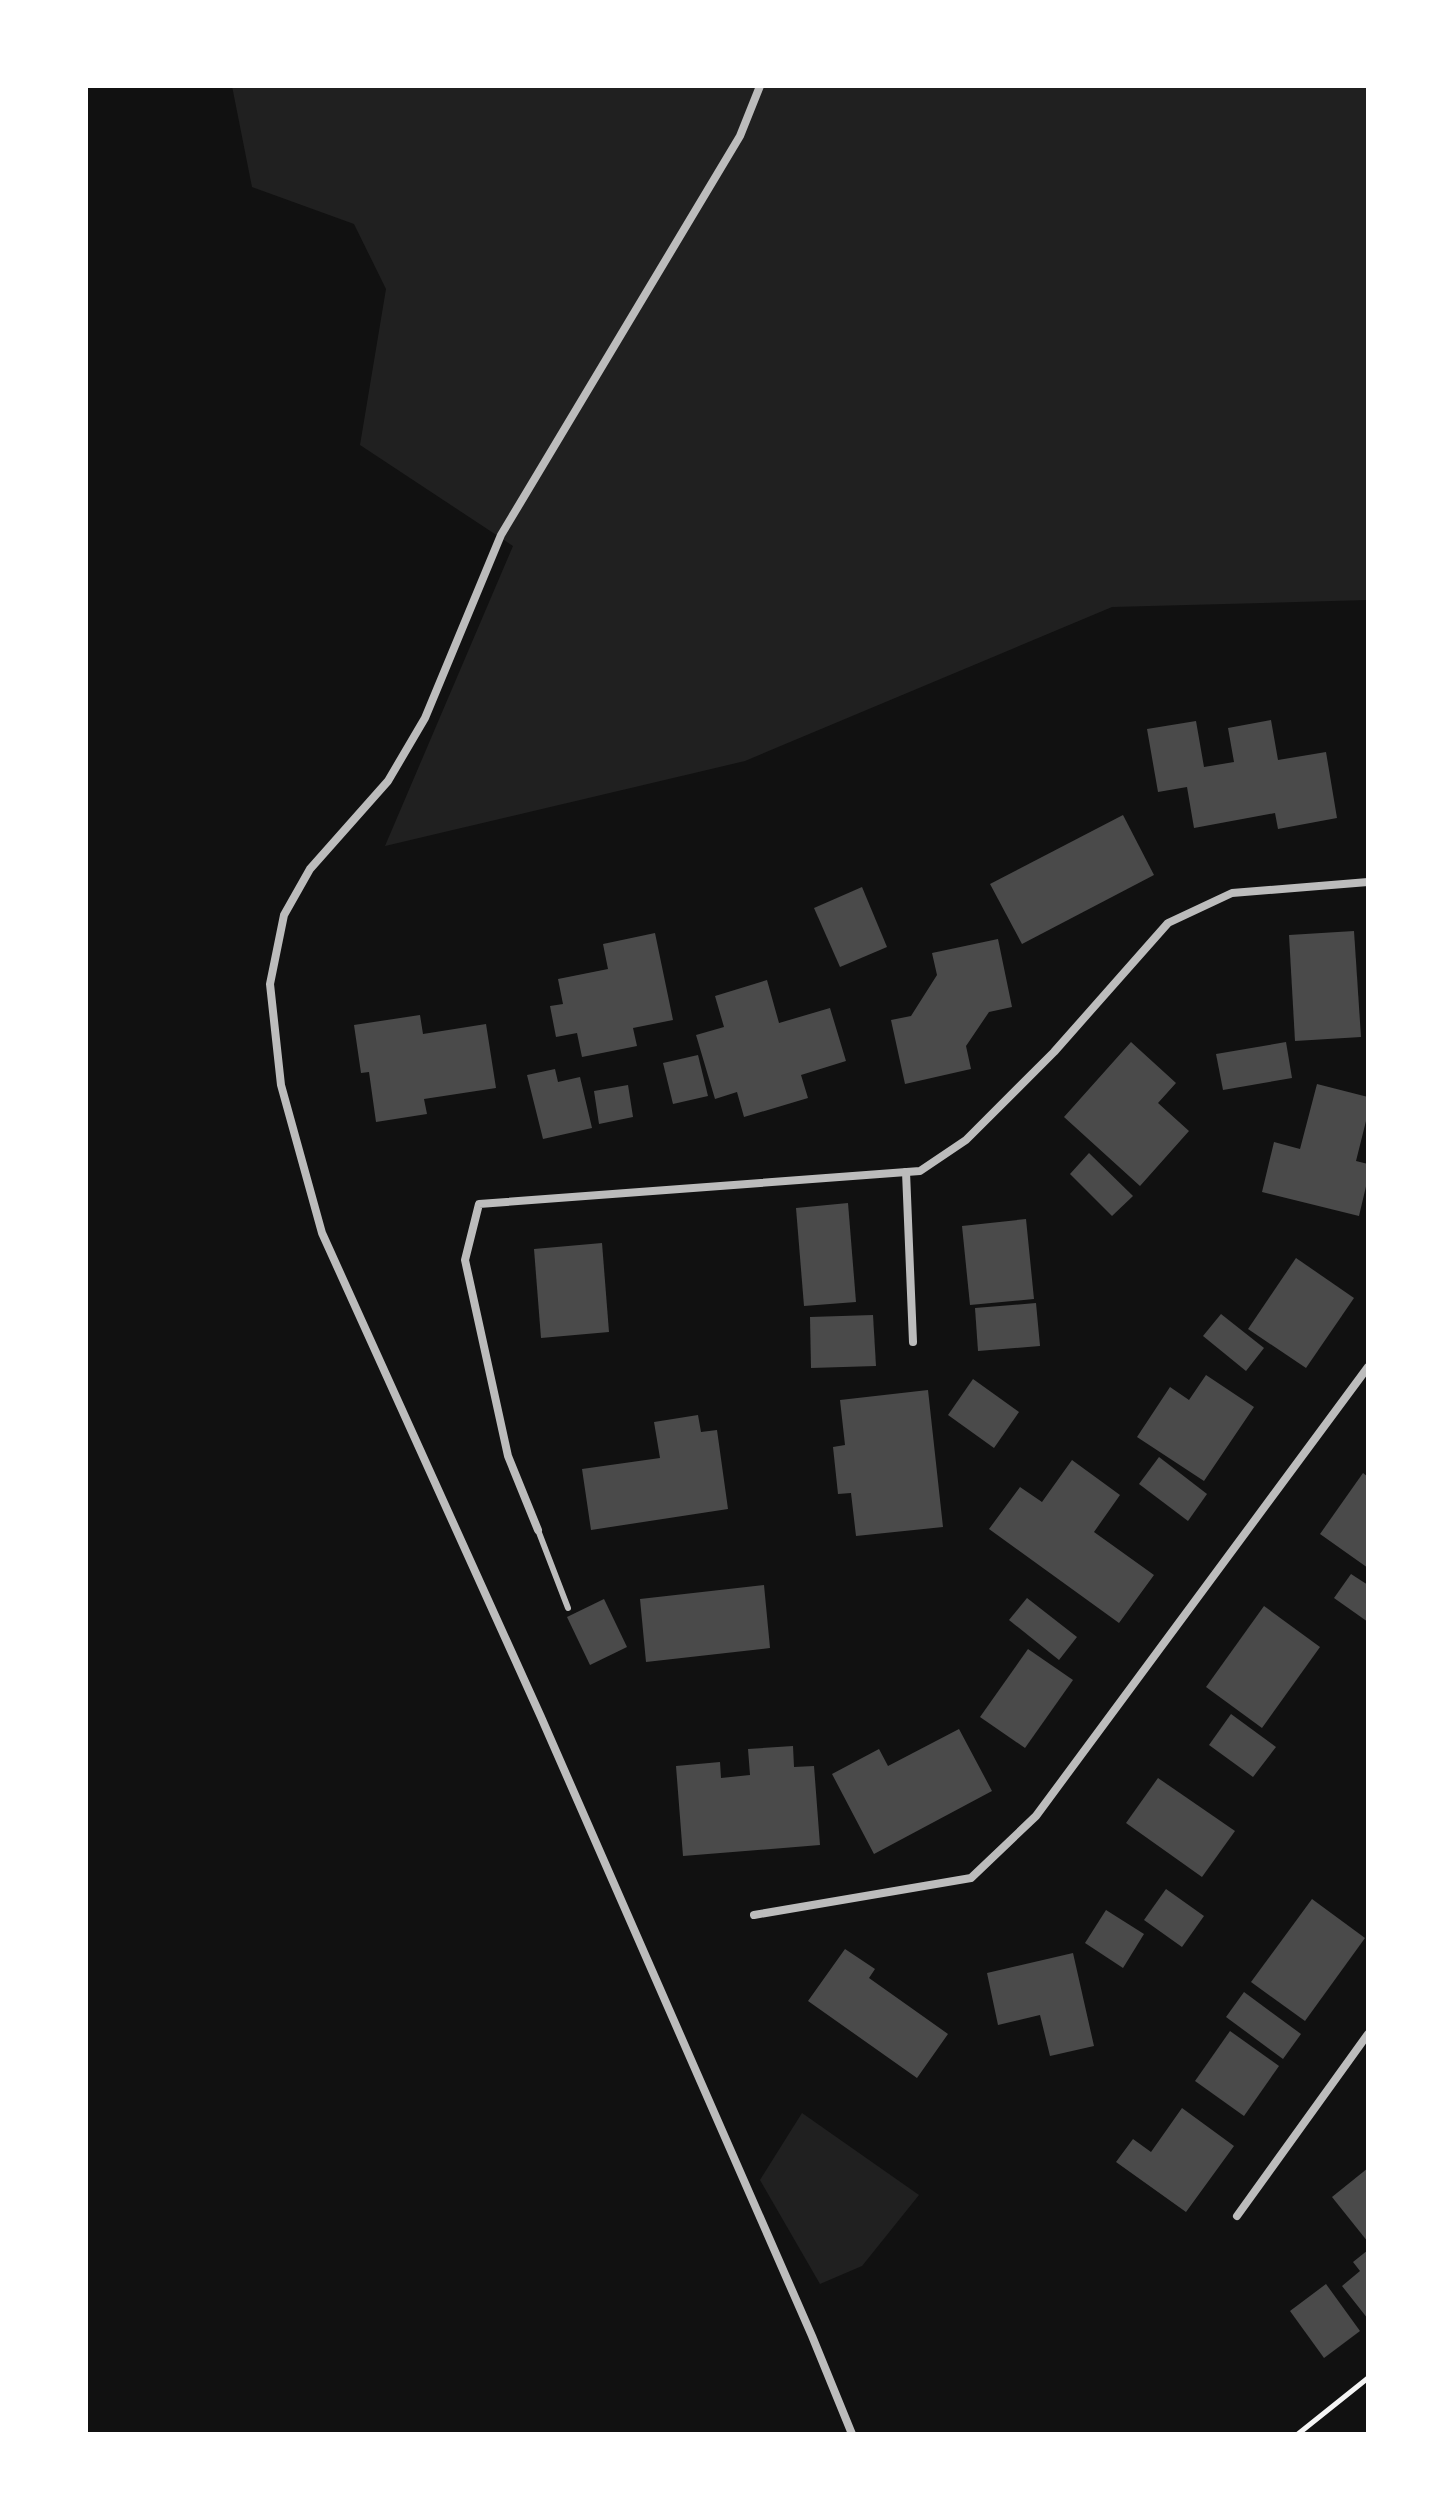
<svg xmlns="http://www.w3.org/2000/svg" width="1454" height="2520" font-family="'Roboto Serif',serif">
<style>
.green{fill:#202020}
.building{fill:#4a4a4a}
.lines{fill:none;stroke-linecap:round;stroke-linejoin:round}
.path{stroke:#f5f5f5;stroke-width:5}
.service{stroke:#bcbcbc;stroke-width:6}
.minor{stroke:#bcbcbc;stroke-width:8}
</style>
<rect width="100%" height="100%" fill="#111"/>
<g class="green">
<path d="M 232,86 L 1368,86 L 1368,600 L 1112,607 L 745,761 L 385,846 L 513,546 L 360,445 L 386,289 L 354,224 L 252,187 Z"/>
<path d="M 802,2113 L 919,2195 L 862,2266 L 820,2284 L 760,2180 Z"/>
</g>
<g class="building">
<path d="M 1271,720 L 1278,760 L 1326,752 L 1337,818 L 1278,829 L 1275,813 L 1194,828 L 1187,787 L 1158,792 L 1147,729 L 1196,721 L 1204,767 L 1234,762 L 1228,728 Z"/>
<path d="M 1123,815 L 1154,875 L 1022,944 L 990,884 Z"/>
<path d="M 862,887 L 887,947 L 840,967 L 814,908 Z"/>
<path d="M 1354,931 L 1361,1037 L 1295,1041 L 1289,935 Z"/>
<path d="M 655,933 L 673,1020 L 633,1028 L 637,1046 L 582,1057 L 577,1033 L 556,1037 L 550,1006 L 563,1004 L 558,979 L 608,969 L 603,944 Z"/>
<path d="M 998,939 L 1012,1007 L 989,1012 L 966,1046 L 971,1069 L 905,1084 L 891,1020 L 911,1016 L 937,975 L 932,953 Z"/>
<path d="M 767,980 L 779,1023 L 830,1008 L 846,1061 L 801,1075 L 808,1098 L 744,1117 L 737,1092 L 715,1099 L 696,1035 L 724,1027 L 715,996 Z"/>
<path d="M 420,1015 L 423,1034 L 486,1024 L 496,1088 L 424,1099 L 427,1114 L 376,1122 L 369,1072 L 361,1073 L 354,1025 Z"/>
<path d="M 1131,1042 L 1176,1083 L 1158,1103 L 1189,1131 L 1140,1186 L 1064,1117 Z"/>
<path d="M 1286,1042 L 1292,1078 L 1223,1090 L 1216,1054 Z"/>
<path d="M 698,1055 L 708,1096 L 673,1104 L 663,1063 Z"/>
<path d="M 555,1069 L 558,1082 L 580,1077 L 592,1128 L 543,1139 L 527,1075 Z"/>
<path d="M 1317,1084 L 1368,1097 L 1368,1113 L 1356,1161 L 1368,1164 L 1368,1178 L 1359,1216 L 1262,1192 L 1274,1142 L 1300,1149 Z"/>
<path d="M 628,1085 L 633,1117 L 599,1124 L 594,1091 Z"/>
<path d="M 1089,1153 L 1133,1196 L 1112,1216 L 1070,1174 Z"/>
<path d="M 848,1203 L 856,1302 L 804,1306 L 796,1208 Z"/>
<path d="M 1026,1219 L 1034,1299 L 970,1305 L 962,1226 Z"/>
<path d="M 602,1243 L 609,1332 L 541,1338 L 534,1249 Z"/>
<path d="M 1296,1258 L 1354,1298 L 1306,1368 L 1248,1329 Z"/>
<path d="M 1036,1303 L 1040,1346 L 978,1351 L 975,1308 Z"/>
<path d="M 1221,1314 L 1264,1348 L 1246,1371 L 1203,1336 Z"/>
<path d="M 873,1315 L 876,1366 L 811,1368 L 810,1317 Z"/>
<path d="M 1206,1375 L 1254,1407 L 1204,1481 L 1137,1437 L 1170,1387 L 1189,1400 Z"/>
<path d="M 973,1379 L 1019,1412 L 994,1448 L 948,1415 Z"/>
<path d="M 928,1390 L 943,1527 L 856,1536 L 851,1493 L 838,1494 L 833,1447 L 845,1445 L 840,1400 Z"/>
<path d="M 698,1415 L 701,1432 L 717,1430 L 728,1509 L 591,1530 L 582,1469 L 660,1458 L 654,1422 Z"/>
<path d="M 1159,1457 L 1207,1494 L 1188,1521 L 1139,1484 Z"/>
<path d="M 1072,1460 L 1120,1495 L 1094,1532 L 1154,1575 L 1119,1623 L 989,1529 L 1020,1487 L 1042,1502 Z"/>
<path d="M 1363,1473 L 1368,1477 L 1368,1568 L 1320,1534 Z"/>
<path d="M 1351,1574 L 1368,1585 L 1368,1622 L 1334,1598 Z"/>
<path d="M 764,1585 L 770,1648 L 646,1662 L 640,1599 Z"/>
<path d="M 1027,1598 L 1077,1637 L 1059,1660 L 1009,1620 Z"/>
<path d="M 604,1599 L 627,1647 L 590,1665 L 567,1617 Z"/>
<path d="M 1264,1606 L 1320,1647 L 1262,1728 L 1206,1687 Z"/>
<path d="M 1028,1649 L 1073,1680 L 1025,1748 L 980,1717 Z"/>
<path d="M 1231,1714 L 1276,1747 L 1253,1777 L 1209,1745 Z"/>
<path d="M 959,1729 L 992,1791 L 874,1854 L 832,1774 L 879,1749 L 888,1766 Z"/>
<path d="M 793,1746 L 794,1767 L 814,1766 L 820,1845 L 683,1856 L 676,1766 L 720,1762 L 721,1778 L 750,1775 L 748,1749 Z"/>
<path d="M 1158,1778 L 1235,1831 L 1202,1877 L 1126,1823 Z"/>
<path d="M 1166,1889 L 1204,1916 L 1182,1947 L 1144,1920 Z"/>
<path d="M 1312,1899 L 1365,1938 L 1305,2021 L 1251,1982 Z"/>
<path d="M 1106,1910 L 1144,1934 L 1123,1968 L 1085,1943 Z"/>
<path d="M 845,1949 L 875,1969 L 869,1978 L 948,2034 L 917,2078 L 808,2001 Z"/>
<path d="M 1073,1953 L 1094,2046 L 1050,2056 L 1040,2015 L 998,2025 L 987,1973 Z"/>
<path d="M 1244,1992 L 1301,2034 L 1283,2059 L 1226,2017 Z"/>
<path d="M 1230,2031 L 1279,2066 L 1244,2116 L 1195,2081 Z"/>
<path d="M 1182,2108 L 1234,2146 L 1186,2212 L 1116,2162 L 1133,2139 L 1151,2152 Z"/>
<path d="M 1368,2168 L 1368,2242 L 1332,2197 Z"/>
<path d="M 1368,2250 L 1368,2319 L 1342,2286 L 1360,2271 L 1353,2262 Z"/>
<path d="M 1326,2284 L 1360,2331 L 1324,2358 L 1290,2311 Z"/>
</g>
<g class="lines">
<path class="path" d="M 1298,2434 L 1368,2378"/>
<path class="service" d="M 538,1530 L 568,1608"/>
<g class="minor">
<path d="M 760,86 L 740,136 L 501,535 L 425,718 L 388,781 L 310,869 L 284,915 L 270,984 L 281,1085 L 322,1233 L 541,1717 L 812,2336 L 852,2434"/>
<path d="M 906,1172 L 913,1342"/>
<path d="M 538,1530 L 508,1456 L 465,1260 L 479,1204 L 920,1171 L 966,1140 L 1054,1052 L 1168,923 L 1232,893 L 1368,882"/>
<path d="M 754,1915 L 971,1878 L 1036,1816 L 1368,1367"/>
<path d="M 1237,2216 L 1368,2034"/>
</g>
</g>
<rect width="1454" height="2520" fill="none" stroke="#ffffff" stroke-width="176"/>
</svg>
